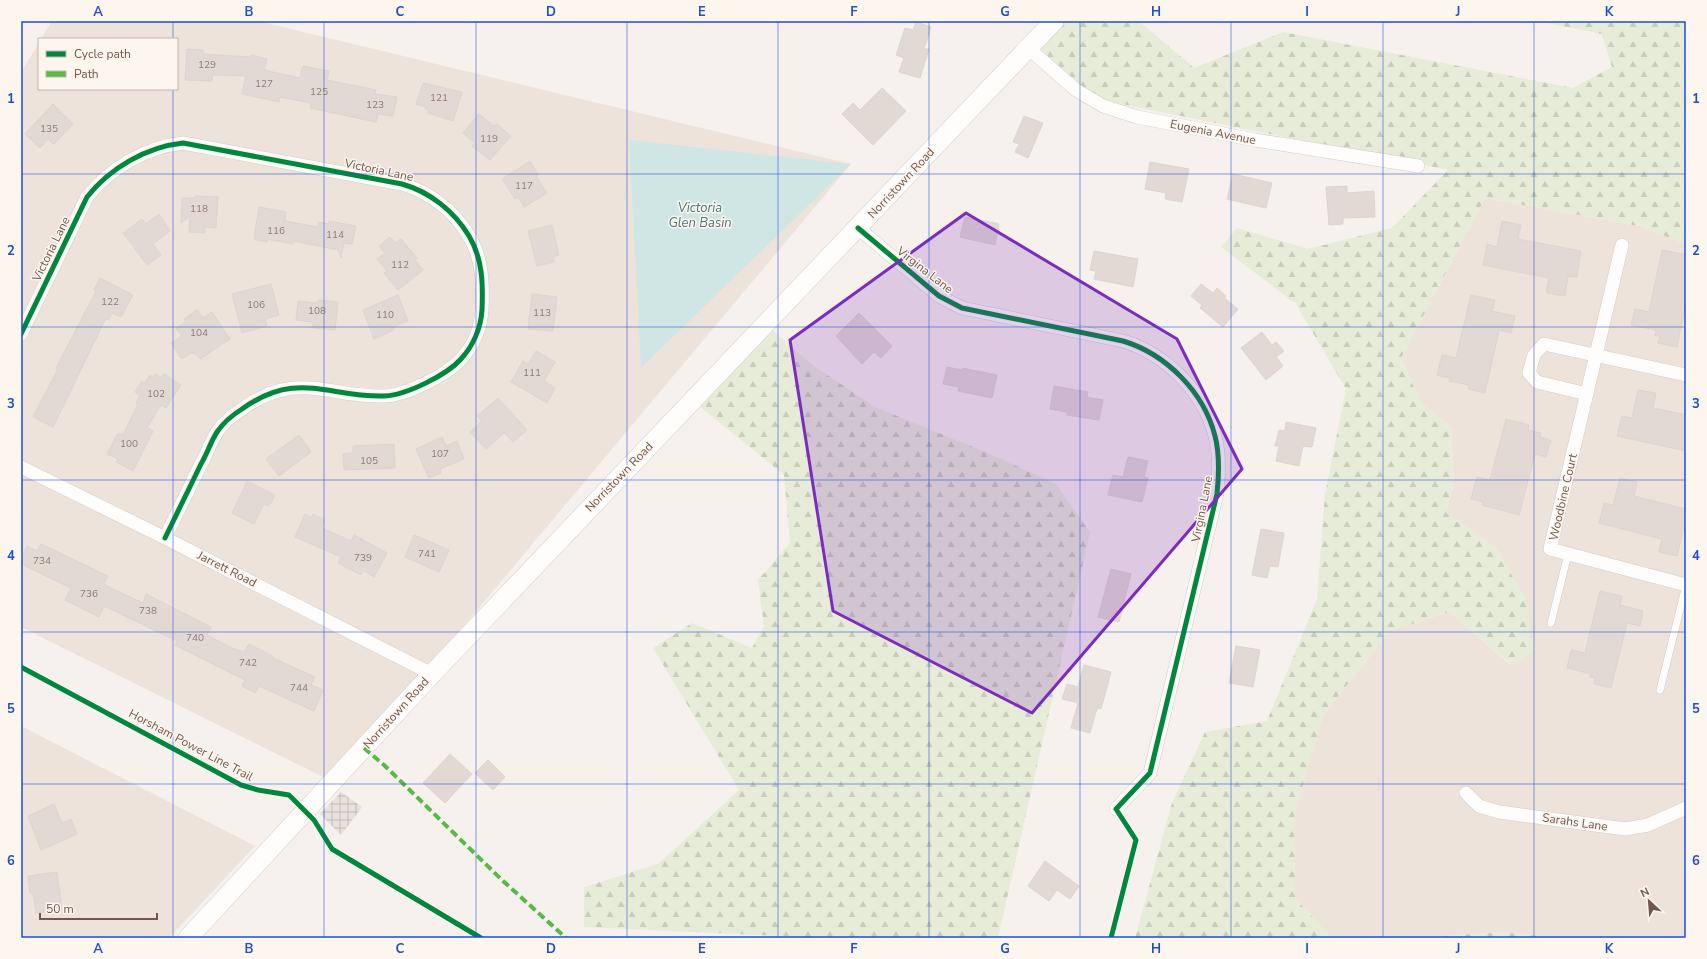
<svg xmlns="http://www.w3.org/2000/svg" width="1707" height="959" font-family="'Nunito Sans',sans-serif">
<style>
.residential{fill:#eee3da}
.industrial{fill:url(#industrial-grid)}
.forest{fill:url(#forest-firs)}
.water{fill:#cfe6e5}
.building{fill:#e2d9d4;stroke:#ded4cf}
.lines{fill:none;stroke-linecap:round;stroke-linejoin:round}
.service-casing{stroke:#d4ccc7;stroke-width:8}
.minor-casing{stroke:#d4ccc7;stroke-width:14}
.secondary-casing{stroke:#d6cdc8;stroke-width:20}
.service{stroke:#fefdfc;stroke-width:7}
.minor{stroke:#fefdfc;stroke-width:13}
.secondary{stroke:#fefdfc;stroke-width:19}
.quiet{stroke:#58b947;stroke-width:4;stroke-dasharray:8 4;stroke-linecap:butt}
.cycleway-casing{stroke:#fdf6ee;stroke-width:8}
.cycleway{stroke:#00873e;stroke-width:5}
.marked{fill:#7b2cbf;fill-opacity:0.2;stroke:#7b2cbf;stroke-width:3;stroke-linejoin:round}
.grid{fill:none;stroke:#1d4ed8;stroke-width:1;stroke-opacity:0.55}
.labels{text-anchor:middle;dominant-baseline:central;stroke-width:3;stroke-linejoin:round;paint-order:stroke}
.number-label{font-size:10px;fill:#907a72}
.street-label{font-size:12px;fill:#72574e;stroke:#fdf6ee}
.water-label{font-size:13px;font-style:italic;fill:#477a7d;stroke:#fdf6ee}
.neatline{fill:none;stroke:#1d4ed8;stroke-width:1.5}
.grid-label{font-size:13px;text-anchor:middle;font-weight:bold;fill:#1d4ed8}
</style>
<defs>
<pattern id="industrial-grid" width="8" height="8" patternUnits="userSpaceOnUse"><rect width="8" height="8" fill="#e8e1dd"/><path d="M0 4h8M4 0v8" fill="none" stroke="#c0b9b5"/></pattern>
<pattern id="forest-firs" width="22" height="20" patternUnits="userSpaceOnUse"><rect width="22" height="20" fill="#e6ecd8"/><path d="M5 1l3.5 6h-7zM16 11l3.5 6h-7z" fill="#c9ccbb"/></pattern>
</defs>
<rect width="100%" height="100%" fill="#f6f1ec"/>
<g class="residential">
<path d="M 52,21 L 258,21 L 851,164 L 333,782 L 21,627 L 21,72 L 39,43 L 39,89 L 177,89 L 177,39 L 41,39 Z"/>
<path d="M 1485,198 L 1639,226 L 1686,244 L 1686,938 L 1558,938 L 1502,932 L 1416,938 L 1332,938 L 1295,898 L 1294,815 L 1323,715 L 1390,631 L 1449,612 L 1511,665 L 1526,600 L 1496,548 L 1446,513 L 1454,483 L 1451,427 L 1421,403 L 1401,358 Z"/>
<path d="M 21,726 L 255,846 L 169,938 L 21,938 Z"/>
</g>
<path class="industrial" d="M 341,792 L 362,807 L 341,835 L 320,814 Z"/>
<g class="forest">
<path d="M 1054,21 L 1139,21 L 1194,68 L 1283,32 L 1573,88 L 1612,67 L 1602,34 L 1537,21 L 1686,21 L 1686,244 L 1639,226 L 1485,198 L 1401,358 L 1421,403 L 1451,427 L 1454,483 L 1446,513 L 1496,548 L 1526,600 L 1534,652 L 1512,665 L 1449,612 L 1390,631 L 1323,715 L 1294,815 L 1295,898 L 1332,938 L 1135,938 L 1172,803 L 1205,732 L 1267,721 L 1317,599 L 1325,494 L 1346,389 L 1296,304 L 1221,247 L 1237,228 L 1308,249 L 1392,228 L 1448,170 L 1087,97 L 1034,42 Z"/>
<path d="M 766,324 L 811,364 L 875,407 L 990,454 L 1056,484 L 1090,532 L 998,938 L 824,938 L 584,927 L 584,887 L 658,864 L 739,790 L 653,648 L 692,623 L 752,648 L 764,626 L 758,580 L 790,543 L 784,475 L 693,401 Z"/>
<path d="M 1502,932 L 1558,938 L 1416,938 Z"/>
</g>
<path class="water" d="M 629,140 L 851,164 L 641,368 Z"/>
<g class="building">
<path d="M 916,22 L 931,27 L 924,49 L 929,49 L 920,78 L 899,72 L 904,58 L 896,55 L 905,28 L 913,30 Z"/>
<path d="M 187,49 L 203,50 L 203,54 L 251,57 L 251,55 L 267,59 L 264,70 L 300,78 L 303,66 L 329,71 L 327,80 L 376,90 L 375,94 L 397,97 L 393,116 L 378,114 L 376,122 L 310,108 L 311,103 L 280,97 L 279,102 L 242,94 L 246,76 L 213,75 L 212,81 L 185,80 Z"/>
<path d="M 423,83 L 462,92 L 453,121 L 428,113 L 429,110 L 425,109 L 426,107 L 416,104 Z"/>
<path d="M 882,88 L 906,111 L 873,145 L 842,114 L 853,103 L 860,110 Z"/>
<path d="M 53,104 L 73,124 L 54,144 L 48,139 L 40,148 L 25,134 Z"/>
<path d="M 479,114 L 494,126 L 497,124 L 511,136 L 490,160 L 472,146 L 475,143 L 463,133 Z"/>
<path d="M 1024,116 L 1043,123 L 1028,158 L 1015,152 L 1019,144 L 1013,142 Z"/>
<path d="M 530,161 L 538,175 L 536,176 L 547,193 L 524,207 L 518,197 L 515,199 L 502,179 Z"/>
<path d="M 1150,162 L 1189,169 L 1182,202 L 1165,199 L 1166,193 L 1145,189 Z"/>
<path d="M 1233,174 L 1272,183 L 1266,208 L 1227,199 Z"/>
<path d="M 1347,186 L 1347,193 L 1374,191 L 1375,217 L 1343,218 L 1343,224 L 1329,225 L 1326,187 Z"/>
<path d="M 195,196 L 218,197 L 216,228 L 205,227 L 205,233 L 189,232 L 190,216 L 181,223 L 182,198 L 195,198 Z"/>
<path d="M 259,207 L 286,212 L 285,221 L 318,227 L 319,222 L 328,224 L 329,221 L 356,226 L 352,244 L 344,243 L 341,258 L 338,250 L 294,241 L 293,244 L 267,239 L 267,242 L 254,239 Z"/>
<path d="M 159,214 L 170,231 L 153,244 L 161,255 L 147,265 L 123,233 L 142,219 L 146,224 Z"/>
<path d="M 965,217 L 999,224 L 995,245 L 960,237 Z"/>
<path d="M 1502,221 L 1521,225 L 1518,239 L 1581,251 L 1577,277 L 1568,276 L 1565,296 L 1546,293 L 1549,278 L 1483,265 L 1487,244 L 1497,247 Z"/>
<path d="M 552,225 L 559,255 L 553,257 L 554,262 L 537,266 L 528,231 Z"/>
<path d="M 390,237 L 396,243 L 401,239 L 417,258 L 415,260 L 423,270 L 398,290 L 384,273 L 387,271 L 377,259 L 385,253 L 379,246 Z"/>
<path d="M 1662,250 L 1686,255 L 1686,303 L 1677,347 L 1658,343 L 1660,336 L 1655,336 L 1656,330 L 1631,325 L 1635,309 L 1649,312 Z"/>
<path d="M 1094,251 L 1138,259 L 1133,287 L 1094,279 L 1096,271 L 1090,270 Z"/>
<path d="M 100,278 L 133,295 L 121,317 L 112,313 L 108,320 L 106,318 L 53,427 L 33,417 L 58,369 L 56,368 L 96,291 L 94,290 Z"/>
<path d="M 271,284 L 279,315 L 265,319 L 267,326 L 242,333 L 232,294 Z"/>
<path d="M 1201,284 L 1213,293 L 1217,288 L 1226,296 L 1224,298 L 1238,309 L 1223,327 L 1200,308 L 1202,305 L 1191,296 Z"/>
<path d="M 532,294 L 557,297 L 553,331 L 528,329 Z"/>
<path d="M 398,295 L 408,321 L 393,327 L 394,330 L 374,339 L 363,310 Z"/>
<path d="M 1471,295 L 1495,300 L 1492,311 L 1515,316 L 1511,333 L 1499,330 L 1485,393 L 1468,389 L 1469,385 L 1449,381 L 1450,378 L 1437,375 L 1442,355 L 1456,358 Z"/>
<path d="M 318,300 L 338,302 L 335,330 L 313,328 L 313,322 L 296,320 L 298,301 L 318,303 Z"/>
<path d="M 197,310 L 203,318 L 212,312 L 230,339 L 200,359 L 195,353 L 193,354 L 192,352 L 182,359 L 171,343 L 182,336 L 176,328 L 186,322 L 184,319 Z"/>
<path d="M 859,313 L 892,346 L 881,358 L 874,352 L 862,364 L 836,336 Z"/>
<path d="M 1262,332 L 1272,345 L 1276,342 L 1284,351 L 1276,357 L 1283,366 L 1266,380 L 1241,348 Z"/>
<path d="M 536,351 L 555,362 L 544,381 L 555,388 L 547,403 L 511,382 L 523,361 L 528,364 Z"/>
<path d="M 947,367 L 962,370 L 963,368 L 997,375 L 992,398 L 958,391 L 959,387 L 943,384 Z"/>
<path d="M 155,374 L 161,378 L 164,374 L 181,385 L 166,408 L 161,405 L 147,428 L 153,431 L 133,471 L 116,462 L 118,459 L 107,454 L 118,433 L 123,435 L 138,404 L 136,403 L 140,395 L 135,392 L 142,381 L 145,383 L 150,375 L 153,378 Z"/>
<path d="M 1054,386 L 1088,392 L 1087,397 L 1103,400 L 1099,420 L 1067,415 L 1067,412 L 1050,409 Z"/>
<path d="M 1638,390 L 1656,393 L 1653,408 L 1686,415 L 1686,451 L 1617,436 L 1622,416 L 1632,418 Z"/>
<path d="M 498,398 L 527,430 L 513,442 L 504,433 L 486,449 L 470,432 L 480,423 L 481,420 L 477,416 Z"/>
<path d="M 1506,419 L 1529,425 L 1528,430 L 1541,433 L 1540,437 L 1551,440 L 1546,457 L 1535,454 L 1519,515 L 1482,505 L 1483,502 L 1471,499 L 1477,477 L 1490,480 Z"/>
<path d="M 1286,422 L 1316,428 L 1312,447 L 1303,446 L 1299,466 L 1276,461 L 1279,446 L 1275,446 L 1279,430 L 1285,431 Z"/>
<path d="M 299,435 L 311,452 L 279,476 L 266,459 Z"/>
<path d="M 442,437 L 446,446 L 457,441 L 464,459 L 440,469 L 441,473 L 429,478 L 416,449 Z"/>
<path d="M 394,444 L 395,468 L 344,470 L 343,454 L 353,453 L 353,446 Z"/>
<path d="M 1128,457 L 1148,461 L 1144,477 L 1148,478 L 1142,502 L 1108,495 L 1113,475 L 1123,477 Z"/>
<path d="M 1620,478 L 1637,482 L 1634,496 L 1686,509 L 1686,532 L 1683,531 L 1677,556 L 1659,552 L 1662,539 L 1599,523 L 1604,503 L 1613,505 Z"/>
<path d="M 247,481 L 275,495 L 269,506 L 264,504 L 254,524 L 232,513 Z"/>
<path d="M 305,514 L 312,517 L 313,514 L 325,520 L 322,528 L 351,541 L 354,535 L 387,553 L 374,577 L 364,571 L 361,575 L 338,563 L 341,557 L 295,537 Z"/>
<path d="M 1261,529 L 1284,533 L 1278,567 L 1270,566 L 1267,578 L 1252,575 Z"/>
<path d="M 414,535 L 449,550 L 439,572 L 405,557 Z"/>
<path d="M 41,544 L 108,576 L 104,584 L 113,589 L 143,603 L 146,594 L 211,627 L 207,635 L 232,648 L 244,652 L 249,644 L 273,656 L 273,658 L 315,677 L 311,685 L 323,690 L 314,711 L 259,686 L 255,693 L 242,686 L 245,680 L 175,645 L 177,641 L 104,606 L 99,617 L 65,600 L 71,588 L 21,564 L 21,558 L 27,546 L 37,551 Z"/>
<path d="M 1111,569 L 1131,574 L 1119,622 L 1098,617 Z"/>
<path d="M 1600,591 L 1622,596 L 1620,605 L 1643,611 L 1640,626 L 1627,623 L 1611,688 L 1594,684 L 1595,678 L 1590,677 L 1591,674 L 1567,668 L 1571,650 L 1585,653 Z"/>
<path d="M 1236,646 L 1260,650 L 1253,687 L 1229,683 Z"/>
<path d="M 1084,665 L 1111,672 L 1101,709 L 1097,708 L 1090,733 L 1071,728 L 1078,703 L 1062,699 L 1067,684 L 1078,687 Z"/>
<path d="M 450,754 L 472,774 L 445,803 L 423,783 Z"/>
<path d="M 488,760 L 505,777 L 493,790 L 475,773 Z"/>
<path d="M 54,804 L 62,823 L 71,819 L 77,834 L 41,850 L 28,816 Z"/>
<path d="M 1045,861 L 1079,886 L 1070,899 L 1057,890 L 1049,901 L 1028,886 Z"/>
<path d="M 57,872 L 62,910 L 36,913 L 33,893 L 30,893 L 28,876 Z"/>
</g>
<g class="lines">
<g class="service-casing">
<g id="service">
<path d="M 1551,623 L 1568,554"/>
<path d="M 1660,690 L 1686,585"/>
</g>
</g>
<g class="minor-casing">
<g id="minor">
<path d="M 1028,48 L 1076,90 L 1103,106 L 1137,117 L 1255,140 L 1418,166"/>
<path d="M 858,228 L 939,296 L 962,308 L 1123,341 C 1166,354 1204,392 1215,436 C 1220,455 1219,475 1217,494 L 1150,773 L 1116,809"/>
<path d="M 1622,245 L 1550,549 L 1686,585"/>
<path d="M 21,334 L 87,197 C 110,168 146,147 183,143 L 402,184 C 430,192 454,211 469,236 C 483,259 483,285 482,310 C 481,328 473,346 461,359 C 447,375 406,395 385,396 C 328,398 298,369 242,409 C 234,414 223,423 217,432 C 211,441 207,454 201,464 C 189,489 177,513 165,538"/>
<path d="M 1587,394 L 1537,382 L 1529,373 L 1534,355 L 1544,344 L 1686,375"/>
<path d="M 21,467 L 165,538 L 432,674"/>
<path d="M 1466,793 L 1479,806 L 1499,812 L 1625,829 L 1648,825 L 1686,808"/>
</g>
</g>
<g class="secondary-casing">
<path id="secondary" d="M 188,938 L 432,674 L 1054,21"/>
</g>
<use href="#service" class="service"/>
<use href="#minor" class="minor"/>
<use href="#secondary" class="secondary"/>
<path class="quiet" d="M 364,748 L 384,765 L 502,880 L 566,938"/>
<g class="cycleway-casing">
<g id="cycleway">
<path d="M 858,228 L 939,296 L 962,308 L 1123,341 C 1166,354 1204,392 1215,436 C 1220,455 1219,475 1217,494 L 1150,773 L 1116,809 L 1136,840 L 1111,938"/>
<path d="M 21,334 L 87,197 C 110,168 146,147 183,143 L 402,184 C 430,192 454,211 469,236 C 483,259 483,285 482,310 C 481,328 473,346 461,359 C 447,375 406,395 385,396 C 328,398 298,369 242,409 C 234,414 223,423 217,432 C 211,441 207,454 201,464 C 189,489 177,513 165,538"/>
<path d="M 21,667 L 241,785 L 258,790 L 289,795 L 314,820 L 332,849 L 481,938"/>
</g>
</g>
<use href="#cycleway" class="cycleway"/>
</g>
<path class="marked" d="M 966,213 L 1177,339 L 1242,469 L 1032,713 L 833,611 L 790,340 Z"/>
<path class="grid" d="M 173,21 L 173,39M 324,21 L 324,938M 476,21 L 476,938M 627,21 L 627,938M 778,21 L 778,938M 929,21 L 929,938M 1080,21 L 1080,938M 1231,21 L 1231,938M 1383,21 L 1383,938M 1534,21 L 1534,938M 173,89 L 173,938M 21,174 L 1686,174M 21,327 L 1686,327M 21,480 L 1686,480M 21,632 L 1686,632M 21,784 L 1686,784"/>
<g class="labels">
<g class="number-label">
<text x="207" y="65">129</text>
<text x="264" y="84">127</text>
<text x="319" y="92">125</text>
<text x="439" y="98">121</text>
<text x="375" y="105">123</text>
<text x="49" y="129">135</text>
<text x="489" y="139">119</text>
<text x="524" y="186">117</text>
<text x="199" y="209">118</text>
<text x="276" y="231">116</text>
<text x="335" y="235">114</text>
<text x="400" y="265">112</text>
<text x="110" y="302">122</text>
<text x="256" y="305">106</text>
<text x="317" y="311">108</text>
<text x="542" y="313">113</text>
<text x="385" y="315">110</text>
<text x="199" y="333">104</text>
<text x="532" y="373">111</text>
<text x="156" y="394">102</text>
<text x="129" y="444">100</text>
<text x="440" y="454">107</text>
<text x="369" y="461">105</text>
<text x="427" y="554">741</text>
<text x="363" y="558">739</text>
<text x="42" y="561">734</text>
<text x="89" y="594">736</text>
<text x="148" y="611">738</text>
<text x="195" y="638">740</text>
<text x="248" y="663">742</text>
<text x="299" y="688">744</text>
</g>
<g class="street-label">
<text transform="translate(1213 132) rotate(11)">Eugenia Avenue</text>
<text transform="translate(379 170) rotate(12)">Victoria Lane</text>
<text transform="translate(901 183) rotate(-47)">Norristown Road</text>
<text transform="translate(51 249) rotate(-64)">Victoria Lane</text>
<text transform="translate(925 270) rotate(38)">Virgina Lane</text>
<text transform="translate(619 477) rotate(-46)">Norristown Road</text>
<text transform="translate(1563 497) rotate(-77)">Woodbine Court</text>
<text transform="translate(1202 509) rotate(-79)">Virgina Lane</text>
<text transform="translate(227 569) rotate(27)">Jarrett Road</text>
<text transform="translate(396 713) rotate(-48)">Norristown Road</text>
<text transform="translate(191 745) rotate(28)">Horsham Power Line Trail</text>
<text transform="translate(1575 822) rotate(8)">Sarahs Lane</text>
</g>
<g class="water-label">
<text x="700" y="208">Victoria<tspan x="700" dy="15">Glen Basin</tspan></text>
</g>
</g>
<rect width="1707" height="959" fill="none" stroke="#fdf6ee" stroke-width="44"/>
<rect x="38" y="38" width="140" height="52" fill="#fdf6ee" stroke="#c5b6ae"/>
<rect x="46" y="51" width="20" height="6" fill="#00873e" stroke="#c5b6ae"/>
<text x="74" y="58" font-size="12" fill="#72574e">Cycle path</text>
<rect x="46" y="71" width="20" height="6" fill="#58b947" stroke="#c5b6ae"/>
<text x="74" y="78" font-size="12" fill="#72574e">Path</text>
<g transform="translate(1649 901) rotate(334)" stroke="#fdf6ee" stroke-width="3" paint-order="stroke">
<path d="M0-3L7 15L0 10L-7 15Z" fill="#72574e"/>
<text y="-6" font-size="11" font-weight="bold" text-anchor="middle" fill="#72574e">N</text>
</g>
<path d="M40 913v6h117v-6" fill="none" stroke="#72574e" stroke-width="2"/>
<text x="46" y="913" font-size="12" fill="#72574e" stroke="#fdf6ee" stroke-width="3" paint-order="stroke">50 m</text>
<rect x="22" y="22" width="1663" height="915" class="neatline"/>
<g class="grid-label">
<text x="98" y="16">A</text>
<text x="249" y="16">B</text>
<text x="400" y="16">C</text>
<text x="551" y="16">D</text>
<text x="702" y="16">E</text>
<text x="854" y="16">F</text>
<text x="1005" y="16">G</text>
<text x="1156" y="16">H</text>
<text x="1307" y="16">I</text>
<text x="1458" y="16">J</text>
<text x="1609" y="16">K</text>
<text x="11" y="103">1</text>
<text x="1696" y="103">1</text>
<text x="11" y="255">2</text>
<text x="1696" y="255">2</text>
<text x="11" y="408">3</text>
<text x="1696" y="408">3</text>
<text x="11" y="560">4</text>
<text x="1696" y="560">4</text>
<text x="11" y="713">5</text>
<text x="1696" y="713">5</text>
<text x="11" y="865">6</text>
<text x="1696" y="865">6</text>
<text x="98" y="953">A</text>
<text x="249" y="953">B</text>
<text x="400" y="953">C</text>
<text x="551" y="953">D</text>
<text x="702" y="953">E</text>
<text x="854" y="953">F</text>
<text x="1005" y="953">G</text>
<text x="1156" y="953">H</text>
<text x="1307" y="953">I</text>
<text x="1458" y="953">J</text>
<text x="1609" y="953">K</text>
</g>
</svg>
